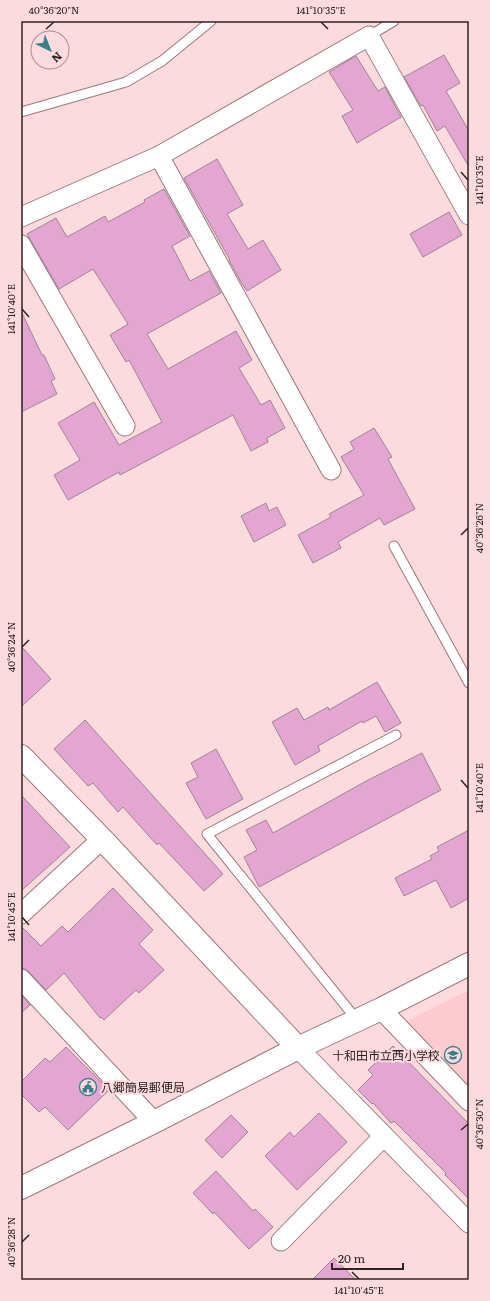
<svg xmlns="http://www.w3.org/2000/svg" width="490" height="1301" font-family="Literata,'Noto Sans JP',serif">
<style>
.built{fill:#fccbd0}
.building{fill:#e3a6d0;stroke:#a08397}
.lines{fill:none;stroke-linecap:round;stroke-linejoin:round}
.service-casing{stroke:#9c787c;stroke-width:11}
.minor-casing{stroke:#9c787c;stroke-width:21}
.tertiary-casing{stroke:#9c787c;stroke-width:24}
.service{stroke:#fff;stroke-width:9}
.minor{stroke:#fff;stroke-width:19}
.tertiary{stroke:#fff;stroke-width:22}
.ticks{fill:none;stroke:#302224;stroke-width:1.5}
.labels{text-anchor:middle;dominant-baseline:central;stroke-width:4;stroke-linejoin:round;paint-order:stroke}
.poi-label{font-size:12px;fill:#302224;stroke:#fbdbde;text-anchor:end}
.neatline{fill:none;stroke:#302224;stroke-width:1.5}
.ticks-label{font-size:10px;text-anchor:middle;fill:#302224}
</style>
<rect width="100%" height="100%" fill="#fbdbde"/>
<path class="built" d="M 469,990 L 469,1088 L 405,1022 Z"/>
<g class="building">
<path d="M 444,55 L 460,83 L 446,91 L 469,131 L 469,167 L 445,126 L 437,131 L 423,105 L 421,106 L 404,77 Z"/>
<path d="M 356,56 L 378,91 L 385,87 L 401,117 L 357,143 L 342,116 L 353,110 L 329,72 Z"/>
<path d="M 217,159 L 243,205 L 227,214 L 248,249 L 263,240 L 281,270 L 247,291 L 241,282 L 229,260 L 230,260 L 184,178 Z"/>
<path d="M 164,189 L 190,236 L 172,246 L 190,281 L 209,271 L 221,293 L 147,334 L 168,369 L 236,331 L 252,360 L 239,368 L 261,405 L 270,400 L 285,428 L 267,438 L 268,442 L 251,451 L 233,415 L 120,475 L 119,472 L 68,500 L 54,475 L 80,460 L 58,423 L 94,402 L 119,445 L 162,422 L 129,360 L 126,362 L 110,335 L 128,324 L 93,269 L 59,289 L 27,234 L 56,218 L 67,237 L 105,216 L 108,222 L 145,202 L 144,200 Z"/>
<path d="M 449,212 L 462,235 L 423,257 L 410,234 Z"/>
<path d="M 21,311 L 42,355 L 44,355 L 55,379 L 51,381 L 57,394 L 21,412 Z"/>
<path d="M 374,428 L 392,457 L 388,459 L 415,509 L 384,525 L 380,518 L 338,542 L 341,548 L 313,563 L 298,535 L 331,517 L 329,514 L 364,495 L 341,457 L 354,449 L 350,442 Z"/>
<path d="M 266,503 L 269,511 L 277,507 L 286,525 L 254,542 L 241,516 Z"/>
<path d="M 21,646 L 51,679 L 21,707 Z"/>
<path d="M 377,682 L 401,723 L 385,732 L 376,716 L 363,723 L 362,721 L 318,746 L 320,751 L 295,765 L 272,722 L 297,708 L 304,720 L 328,707 L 329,710 Z"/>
<path d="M 85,720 L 223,874 L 204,891 L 159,843 L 157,845 L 123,807 L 118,812 L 93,783 L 88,786 L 54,749 Z"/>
<path d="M 216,749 L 243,799 L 206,819 L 186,783 L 198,777 L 191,763 Z"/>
<path d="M 422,753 L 441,790 L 259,887 L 244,857 L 257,850 L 246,830 L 266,820 L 273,833 L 368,780 Z"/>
<path d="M 21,795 L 70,847 L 21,891 Z"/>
<path d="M 469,830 L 469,898 L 451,908 L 436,880 L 404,896 L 395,878 L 432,859 L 430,856 L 439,851 L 437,847 Z"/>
<path d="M 113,888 L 153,930 L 139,944 L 164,970 L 139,993 L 136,990 L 104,1020 L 101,1017 L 100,1018 L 64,973 L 46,990 L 29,972 L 25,969 L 21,968 L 21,926 L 41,946 L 62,926 L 68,932 Z"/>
<path d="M 21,995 L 30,1005 L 21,1013 Z"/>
<path d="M 393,1046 L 469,1124 L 469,1199 L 445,1175 L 446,1173 L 394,1121 L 391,1123 L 373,1103 L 372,1104 L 358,1090 L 373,1075 L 368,1070 Z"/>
<path d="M 66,1047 L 109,1090 L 68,1130 L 45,1107 L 39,1112 L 21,1094 L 21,1082 L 45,1058 L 50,1062 Z"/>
<path d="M 319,1113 L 347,1142 L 297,1190 L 265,1156 L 290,1132 L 294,1137 Z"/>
<path d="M 231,1115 L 248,1132 L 222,1158 L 205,1140 Z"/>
<path d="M 216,1171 L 253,1211 L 255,1209 L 273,1227 L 249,1249 L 214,1212 L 213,1214 L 193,1193 Z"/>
<path d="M 334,1258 L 356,1280 L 312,1280 Z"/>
</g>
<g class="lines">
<g class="service-casing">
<g id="service">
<path d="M 369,36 L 394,21"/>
<path d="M 21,112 L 126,82 L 162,61 L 211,21"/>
<path d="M 394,546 L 469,683"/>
<path d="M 357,1020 L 207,834 L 396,735"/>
</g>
</g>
<g class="minor-casing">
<g id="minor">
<path d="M 159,156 L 331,470"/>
<path d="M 21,217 L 159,156 L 369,36 L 469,215"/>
<path d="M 21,245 L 125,426"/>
<path d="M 21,914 L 102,839"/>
<path d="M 21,979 L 154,1122"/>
<path d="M 381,1009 L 469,1101"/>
<path d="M 298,1048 L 469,1223"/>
<path d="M 281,1241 L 384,1136"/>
</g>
</g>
<g class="tertiary-casing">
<g id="tertiary">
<path d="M 21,756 L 102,839 L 298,1048"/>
<path d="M 21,1188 L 154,1122 L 298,1048 L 381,1009 L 469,964"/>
</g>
</g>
<use href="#service" class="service"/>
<use href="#minor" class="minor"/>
<use href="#tertiary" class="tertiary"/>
</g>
<path class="ticks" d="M 321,22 L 328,29M 46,29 L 54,22M 461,172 L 468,180M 22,309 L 29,317M 461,535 L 468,528M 22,647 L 29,640M 461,780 L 468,788M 22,917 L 29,925M 461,1130 L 468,1124M 22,1242 L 29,1235M 352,1272 L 359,1279"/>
<defs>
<g id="school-ring" transform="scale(0.9)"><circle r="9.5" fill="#fbdbde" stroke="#39808a" stroke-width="1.5"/><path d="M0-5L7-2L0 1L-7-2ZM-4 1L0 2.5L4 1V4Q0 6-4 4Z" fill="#39808a"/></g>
<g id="civic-ring" transform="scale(0.9)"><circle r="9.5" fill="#fbdbde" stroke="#39808a" stroke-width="1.5"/><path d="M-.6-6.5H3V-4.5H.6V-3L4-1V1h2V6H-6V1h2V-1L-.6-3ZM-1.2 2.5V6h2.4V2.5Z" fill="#39808a"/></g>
</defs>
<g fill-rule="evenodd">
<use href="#school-ring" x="453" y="1055"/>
<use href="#civic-ring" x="88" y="1087"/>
</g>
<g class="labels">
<g class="poi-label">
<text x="440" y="1055">十和田市立西小学校</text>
<text x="101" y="1087" text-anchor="start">八郷簡易郵便局</text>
</g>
</g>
<rect width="490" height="1301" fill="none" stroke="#fbdbde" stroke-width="44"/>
<g transform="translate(50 50) rotate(137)"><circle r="19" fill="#fbdbde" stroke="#aa9194"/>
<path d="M0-3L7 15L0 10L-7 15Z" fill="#39808a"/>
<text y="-6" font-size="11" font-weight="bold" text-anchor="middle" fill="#302224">N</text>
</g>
<path d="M332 1263v6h71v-6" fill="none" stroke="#302224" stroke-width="2"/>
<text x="338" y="1263" font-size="12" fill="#302224" stroke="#fbdbde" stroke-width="3" paint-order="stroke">20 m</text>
<rect x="22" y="22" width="446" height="1257" class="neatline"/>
<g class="ticks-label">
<text x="54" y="14">40°36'20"N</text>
<text x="321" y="14">141°10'35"E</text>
<text transform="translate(479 180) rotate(-90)" y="4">141°10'35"E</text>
<text transform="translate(11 309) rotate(-90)" y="4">141°10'40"E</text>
<text transform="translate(479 528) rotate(-90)" y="4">40°36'26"N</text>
<text transform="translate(11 647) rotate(-90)" y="4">40°36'24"N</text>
<text transform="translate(479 788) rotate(-90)" y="4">141°10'40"E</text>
<text transform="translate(11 917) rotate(-90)" y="4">141°10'45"E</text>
<text transform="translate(479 1124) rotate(-90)" y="4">40°36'30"N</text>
<text transform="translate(11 1242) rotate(-90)" y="4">40°36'28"N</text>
<text x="359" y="1294">141°10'45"E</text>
</g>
</svg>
